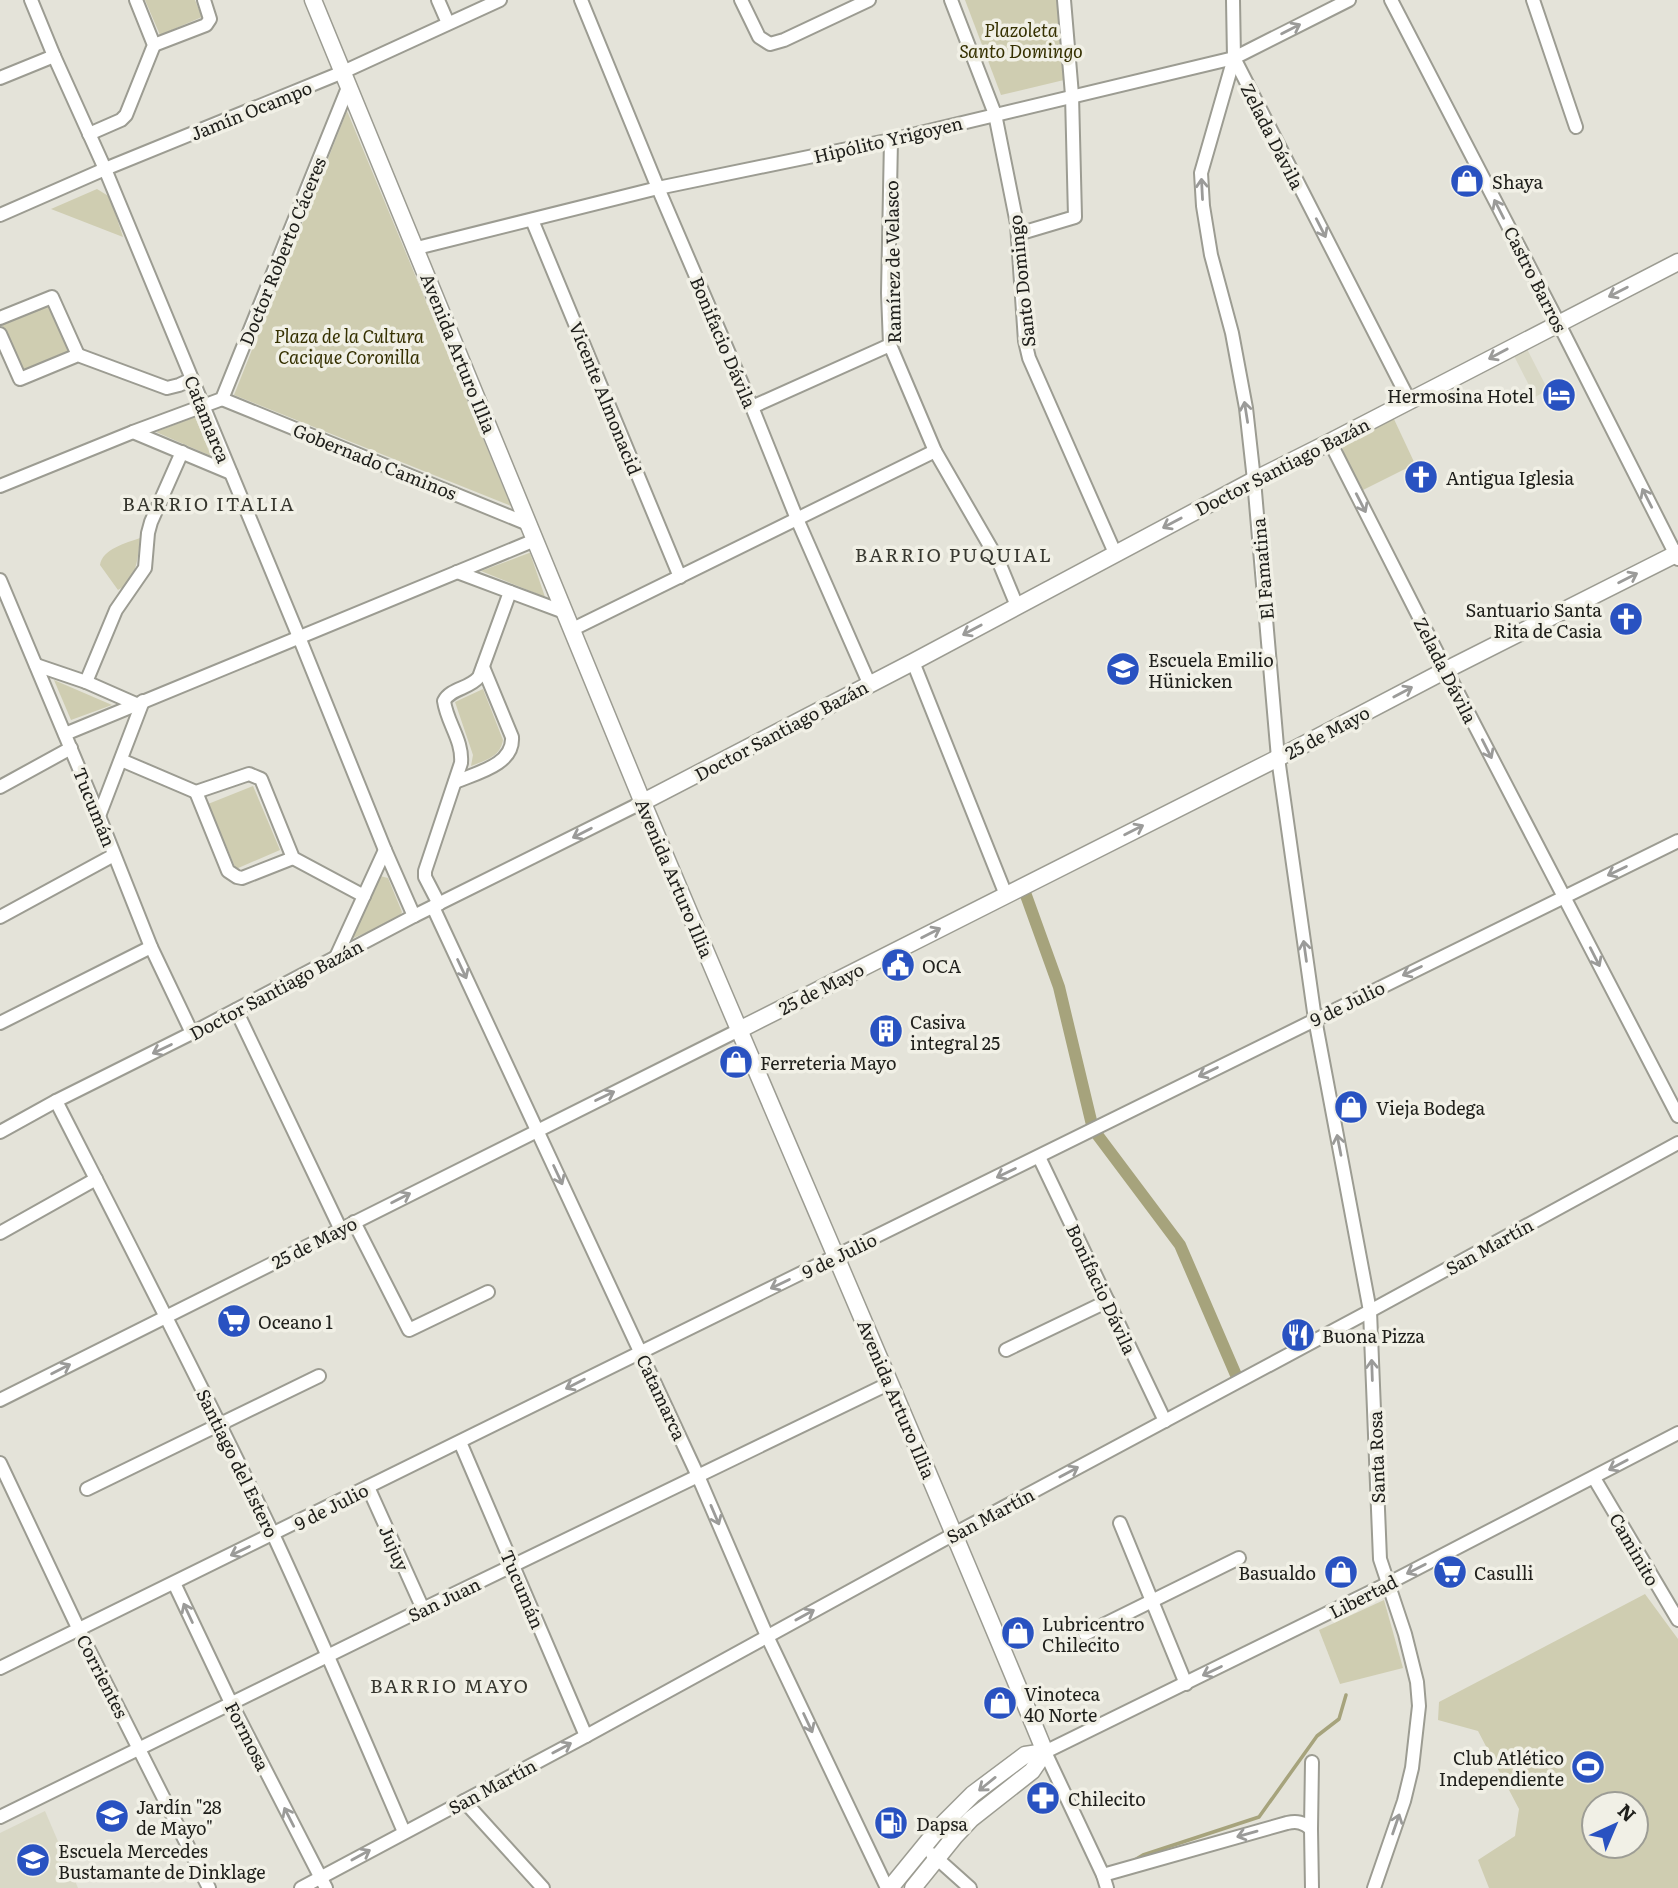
<svg xmlns="http://www.w3.org/2000/svg" width="1678" height="1888" font-family="Literata,serif">
<style>
.built{fill:#d9d8c6}
.green{fill:#cfcdb1;fill-rule:evenodd}
.lines{fill:none;stroke-linecap:round;stroke-linejoin:round}
.stream{stroke:#a6a37c;stroke-width:3.5}
.canal{stroke:#a6a37c;stroke-width:12}
.minor-casing{stroke:#9c9c92;stroke-width:16}
.secondary-casing{stroke:#9c9c92;stroke-width:19}
.minor{stroke:#fff;stroke-width:12}
.secondary{stroke:#fff;stroke-width:16}
.oneway{stroke:#9b9b99}
.labels{text-anchor:middle;dominant-baseline:central;stroke-width:7;stroke-linejoin:round;paint-order:stroke}
.park-label{font-size:18px;font-style:italic;fill:#353000;stroke:#f1f0e6}
.street-label{font-size:18px;fill:#20201c;stroke:#f1f0e6}
.poi-label{font-size:18px;fill:#20201c;stroke:#f1f0e6;text-anchor:start}
.neighbourhood-label{font-size:19px;letter-spacing:2px;fill:#37372f;stroke:#f1f0e6}
</style>
<rect width="100%" height="100%" fill="#e4e3d9"/>
<g class="built">
<path d="M 1527,349 L 1548,390 L 1535,397 L 1514,356 Z"/>
<path d="M 45,1811 L 78,1888 L 0,1888 L 0,1833 Z"/>
</g>
<g class="green">
<path d="M 145,0 L 195,0 L 202,17 L 160,35 Z"/>
<path d="M 965,0 L 1057,0 L 1064,80 L 1001,95 Z"/>
<path d="M 347,111 L 511,506 L 234,395 Z"/>
<path d="M 97,189 L 110,197 L 123,237 L 51,209 Z"/>
<path d="M 50,305 L 70,351 L 22,371 L 2,325 Z"/>
<path d="M 195,417 L 211,456 L 156,432 Z"/>
<path d="M 1393,417 L 1415,464 L 1363,490 L 1344,454 L 1342,445 L 1350,439 Z"/>
<path d="M 140,538 C 138,557 137,580 118,590 L 100,565 C 102,549 126,543 140,538 Z"/>
<path d="M 530,553 L 545,597 L 481,571 L 529,553 Z"/>
<path d="M 54,680 L 112,705 L 71,720 Z"/>
<path d="M 483,689 L 503,740 C 500,757 486,760 471,766 L 473,755 L 455,702 Z"/>
<path d="M 253,786 L 280,850 L 236,869 L 208,804 Z"/>
<path d="M 380,876 L 388,878 L 402,912 L 397,920 L 351,939 Z"/>
<path d="M 1645,1594 L 1678,1639 L 1678,1888 L 1489,1888 L 1478,1860 L 1515,1836 L 1519,1809 L 1478,1731 L 1438,1720 L 1439,1702 ZM 1636,1804 L 1636,1846 L 1594,1846 L 1594,1804 Z"/>
<path d="M 1384,1600 L 1403,1668 L 1340,1684 L 1319,1630 Z"/>
</g>
<g class="lines">
<path class="stream" d="M 1133,1861 L 1143,1855 L 1259,1817 L 1317,1736 L 1339,1719 L 1346,1695"/>
<path class="canal" d="M 1023,887 L 1059,987 L 1093,1129 L 1180,1245 L 1239,1382"/>
<g class="minor-casing">
<g id="minor">
<path d="M 31,0 L 54,56 L 105,169 L 299,637 L 385,850 L 414,916"/>
<path d="M 438,0 L 448,23"/>
<path d="M 581,0 L 658,188 L 752,407 L 797,519 L 869,683"/>
<path d="M 741,0 L 759,37 L 770,44 L 784,40 L 869,0"/>
<path d="M 951,0 L 995,114 L 1017,224 L 1025,341 L 1029,358 L 1115,553"/>
<path d="M 1233,0 L 1234,58 L 1201,173 L 1203,206 L 1211,255 L 1232,333 L 1246,408 L 1254,480 L 1278,758 L 1315,1019 L 1370,1311 L 1380,1559 L 1405,1634 L 1417,1682 L 1419,1706 L 1412,1768 L 1404,1801 L 1374,1888"/>
<path d="M 1391,0 L 1558,322 L 1678,559"/>
<path d="M 1533,0 L 1576,127"/>
<path d="M 154,45 L 206,25 L 210,19 L 204,0"/>
<path d="M 1234,58 L 1409,400"/>
<path d="M 0,78 L 54,56"/>
<path d="M 89,134 L 121,120 L 126,115 L 154,45 L 136,0"/>
<path d="M 891,140 L 888,293 L 890,345 L 935,451 L 998,560 L 1017,606"/>
<path d="M 0,215 L 105,169 L 343,72 L 500,0"/>
<path d="M 532,220 L 680,577"/>
<path d="M 1018,234 L 1075,217 L 1072,95 L 1064,0"/>
<path d="M 417,248 L 658,188 L 891,140 L 1234,58 L 1349,0"/>
<path d="M 0,318 L 52,297 L 78,355"/>
<path d="M 0,334 L 20,379 L 78,355 L 167,388 L 179,385 L 192,379"/>
<path d="M 222,399 L 528,524"/>
<path d="M 752,407 L 890,345"/>
<path d="M 133,432 L 231,473"/>
<path d="M 1330,442 L 1446,670 L 1678,1116"/>
<path d="M 0,486 L 133,432 L 222,399 L 349,85"/>
<path d="M 457,572 L 564,612"/>
<path d="M 0,580 L 99,816 L 151,947 L 192,1033"/>
<path d="M 571,630 L 935,451"/>
<path d="M 913,662 L 1006,895"/>
<path d="M 36,665 L 86,682 L 136,704"/>
<path d="M 86,682 L 116,610 L 145,568 L 148,533 L 151,522 L 182,452"/>
<path d="M 65,734 L 535,540"/>
<path d="M 121,760 L 196,792 L 249,774 L 261,779 L 293,858 L 364,896"/>
<path d="M 455,782 C 476,773 514,765 512,737 L 483,667"/>
<path d="M 0,787 L 71,748"/>
<path d="M 196,792 L 228,871 L 237,877 L 242,878 L 293,858"/>
<path d="M 99,816 L 143,701"/>
<path d="M 439,904 L 425,877 L 425,871 L 461,763 C 463,740 447,723 444,701 C 451,688 469,689 479,677 L 510,592"/>
<path d="M 433,907 L 698,1476 L 767,1636 L 887,1888"/>
<path d="M 0,917 L 114,855"/>
<path d="M 336,957 L 385,850"/>
<path d="M 236,1010 L 340,1228"/>
<path d="M 0,1023 L 151,947"/>
<path d="M 56,1101 C 129,1244 203,1387 272,1532 C 318,1631 361,1732 404,1832"/>
<path d="M 0,1132 L 56,1101 L 192,1033 L 414,916 L 643,802"/>
<path d="M 1039,1157 L 1165,1421"/>
<path d="M 354,1222 L 409,1330 L 488,1292"/>
<path d="M 0,1233 L 96,1179"/>
<path d="M 1006,1350 L 1108,1301"/>
<path d="M 0,1400 L 739,1030"/>
<path d="M 460,1442 L 586,1736"/>
<path d="M 0,1463 L 79,1630 L 209,1888"/>
<path d="M 1594,1478 L 1678,1620"/>
<path d="M 368,1487 L 423,1609"/>
<path d="M 87,1489 L 319,1376"/>
<path d="M 1120,1523 L 1186,1684"/>
<path d="M 174,1583 L 231,1703 L 326,1888"/>
<path d="M 1085,1634 L 1239,1558"/>
<path d="M 0,1668 L 1678,841"/>
<path d="M 464,1801 L 543,1888"/>
<path d="M 0,1817 L 423,1609 L 890,1383"/>
<path d="M 932,1854 L 970,1888"/>
<path d="M 1103,1875 L 1287,1823 C 1297,1821 1303,1822 1311,1829"/>
<path d="M 301,1888 L 586,1736 L 954,1534 L 1370,1311 L 1678,1143"/>
<path d="M 1107,1888 L 1103,1875 L 1045,1752 L 1389,1583 L 1678,1433"/>
<path d="M 1312,1888 L 1311,1829 L 1312,1762"/>
</g>
</g>
<g class="secondary-casing">
<g id="secondary">
<path d="M 313,0 C 425,267 531,536 643,803 C 776,1120 914,1434 1045,1752"/>
<path d="M 643,802 L 913,662 L 1254,480 L 1330,442 L 1678,262"/>
<path d="M 739,1030 L 1278,758 L 1446,670 L 1678,553"/>
<path d="M 890,1888 L 939,1828 L 973,1794 L 1025,1755 L 1045,1752"/>
<path d="M 913,1888 L 955,1836 L 971,1819 L 1032,1771 L 1045,1752"/>
</g>
</g>
<use href="#minor" class="minor"/>
<use href="#secondary" class="secondary"/>
</g>
<defs><path id="oneway-shaft" d="M-6 0H5M1.5-3L5.5 0L1.5 3" fill="none" stroke-width="1.6" stroke-linecap="round" stroke-linejoin="round" transform="scale(1.75)"/></defs>
<g class="oneway">
<use href="#oneway-shaft" transform="translate(1291 29) rotate(-27)"/>
<use href="#oneway-shaft" transform="translate(1202 189) rotate(-93)"/>
<use href="#oneway-shaft" transform="translate(1499 209) rotate(-117)"/>
<use href="#oneway-shaft" transform="translate(1321 228) rotate(63)"/>
<use href="#oneway-shaft" transform="translate(1618 292) rotate(153)"/>
<use href="#oneway-shaft" transform="translate(1498 354) rotate(152)"/>
<use href="#oneway-shaft" transform="translate(1246 412) rotate(-99)"/>
<use href="#oneway-shaft" transform="translate(1647 498) rotate(-117)"/>
<use href="#oneway-shaft" transform="translate(1361 503) rotate(63)"/>
<use href="#oneway-shaft" transform="translate(1172 523) rotate(152)"/>
<use href="#oneway-shaft" transform="translate(1628 578) rotate(-27)"/>
<use href="#oneway-shaft" transform="translate(972 630) rotate(152)"/>
<use href="#oneway-shaft" transform="translate(1403 692) rotate(-28)"/>
<use href="#oneway-shaft" transform="translate(1487 749) rotate(63)"/>
<use href="#oneway-shaft" transform="translate(1134 830) rotate(-27)"/>
<use href="#oneway-shaft" transform="translate(582 833) rotate(153)"/>
<use href="#oneway-shaft" transform="translate(1617 871) rotate(154)"/>
<use href="#oneway-shaft" transform="translate(931 933) rotate(-27)"/>
<use href="#oneway-shaft" transform="translate(1305 951) rotate(-98)"/>
<use href="#oneway-shaft" transform="translate(1595 957) rotate(63)"/>
<use href="#oneway-shaft" transform="translate(462 969) rotate(65)"/>
<use href="#oneway-shaft" transform="translate(1412 971) rotate(154)"/>
<use href="#oneway-shaft" transform="translate(162 1049) rotate(154)"/>
<use href="#oneway-shaft" transform="translate(1208 1072) rotate(154)"/>
<use href="#oneway-shaft" transform="translate(605 1096) rotate(-26)"/>
<use href="#oneway-shaft" transform="translate(1339 1145) rotate(-101)"/>
<use href="#oneway-shaft" transform="translate(1006 1173) rotate(154)"/>
<use href="#oneway-shaft" transform="translate(558 1175) rotate(65)"/>
<use href="#oneway-shaft" transform="translate(401 1198) rotate(-27)"/>
<use href="#oneway-shaft" transform="translate(780 1284) rotate(154)"/>
<use href="#oneway-shaft" transform="translate(61 1369) rotate(-27)"/>
<use href="#oneway-shaft" transform="translate(1372 1370) rotate(-92)"/>
<use href="#oneway-shaft" transform="translate(575 1384) rotate(153)"/>
<use href="#oneway-shaft" transform="translate(1618 1465) rotate(152)"/>
<use href="#oneway-shaft" transform="translate(1069 1472) rotate(-28)"/>
<use href="#oneway-shaft" transform="translate(715 1515) rotate(67)"/>
<use href="#oneway-shaft" transform="translate(240 1551) rotate(154)"/>
<use href="#oneway-shaft" transform="translate(1416 1569) rotate(153)"/>
<use href="#oneway-shaft" transform="translate(188 1613) rotate(-115)"/>
<use href="#oneway-shaft" transform="translate(805 1615) rotate(-29)"/>
<use href="#oneway-shaft" transform="translate(1212 1671) rotate(154)"/>
<use href="#oneway-shaft" transform="translate(808 1723) rotate(65)"/>
<use href="#oneway-shaft" transform="translate(562 1748) rotate(-28)"/>
<use href="#oneway-shaft" transform="translate(987 1784) rotate(141)"/>
<use href="#oneway-shaft" transform="translate(289 1817) rotate(-117)"/>
<use href="#oneway-shaft" transform="translate(1396 1824) rotate(-71)"/>
<use href="#oneway-shaft" transform="translate(1247 1834) rotate(164)"/>
<use href="#oneway-shaft" transform="translate(361 1855) rotate(-29)"/>
</g>
<defs>
<g id="shop-disc" transform="scale(1.75)"><circle r="9.5" fill="#2952c1" stroke="#f1f0e6"/><path d="M-5-2.5h2.3a2.7 3.5 0 0 1 5.4 0H5L5.5 6h-11ZM-1.5-2.5h3a1.5 2.3 0 0 0-3 0Z" fill="#fff"/></g>
<g id="hotel-disc" transform="scale(1.75)"><circle r="9.5" fill="#2952c1" stroke="#f1f0e6"/><path d="M-6-4.5h1.5V1H6V5H4.5V3h-9V5H-6ZM-4 0a1.8 1.8 0 1 1 3.6 0ZM.5 0V-2.5h3Q6-2.5 6 0Z" fill="#fff"/></g>
<g id="church-disc" transform="scale(1.75)"><circle r="9.5" fill="#2952c1" stroke="#f1f0e6"/><path d="M-1.2-6h2.4v3.5h3.3v2.4h-3.3V6h-2.4V-.1h-3.3v-2.4h3.3Z" fill="#fff"/></g>
<g id="school-disc" transform="scale(1.75)"><circle r="9.5" fill="#2952c1" stroke="#f1f0e6"/><path d="M0-5L7-2L0 1L-7-2ZM-4 1L0 2.5L4 1V4Q0 6-4 4Z" fill="#fff"/></g>
<g id="civic-disc" transform="scale(1.75)"><circle r="9.5" fill="#2952c1" stroke="#f1f0e6"/><path d="M-.6-6.5H3V-4.5H.6V-3L4-1V1h2V6H-6V1h2V-1L-.6-3ZM-1.2 2.5V6h2.4V2.5Z" fill="#fff"/></g>
<g id="building-disc" transform="scale(1.75)"><circle r="9.5" fill="#2952c1" stroke="#f1f0e6"/><path d="M-4-6H4V6H1V3H-1V6H-4ZM-2.5-4.3h1.7v1.8h-1.7ZM.8-4.3h1.7v1.8H.8ZM-2.5-1h1.7V.8h-1.7ZM.8-1h1.7V.8H.8Z" fill="#fff"/></g>
<g id="supermarket-disc" transform="scale(1.75)"><circle r="9.5" fill="#2952c1" stroke="#f1f0e6"/><path d="M-6-5.5h2.5l.6 2H6L4.5 2H-2.5L-4.4-4H-6ZM-1.5 3.2a1.3 1.3 0 1 0 .1 0ZM3 3.2a1.3 1.3 0 1 0 .1 0Z" fill="#fff"/></g>
<g id="restaurant-disc" transform="scale(1.75)"><circle r="9.5" fill="#2952c1" stroke="#f1f0e6"/><path d="M-5-6h1v4h1v-4h1v4h1v-4h1v5L-1.5 .5V6h-2V.5L-5-1ZM5-6V6H3V1.5H1.5Q1.5-4 5-6Z" fill="#fff"/></g>
<g id="stadium-disc" transform="scale(1.75)"><circle r="9.5" fill="#2952c1" stroke="#f1f0e6"/><path d="M0-5a6.5 5 0 1 0 0 10a6.5 5 0 1 0 0-10ZM-3.5-1.8h7v3.6h-7Z" fill="#fff"/></g>
<g id="pharmacy-disc" transform="scale(1.75)"><circle r="9.5" fill="#2952c1" stroke="#f1f0e6"/><path d="M-2-6h4v4h4v4h-4v4h-4v-4h-4v-4h4Z" fill="#fff"/></g>
<g id="fuel-disc" transform="scale(1.75)"><circle r="9.5" fill="#2952c1" stroke="#f1f0e6"/><path d="M-5.5-6h7V0h2V4h1.3V-2.5L3-4.5l.8-.8L6-3V5H2.5V1h-1V6h-7ZM-4.2-4.7v3.2H.2V-4.7Z" fill="#fff"/></g>
</defs>
<g fill-rule="evenodd">
<use href="#shop-disc" x="1467" y="181"/>
<use href="#hotel-disc" x="1559" y="395"/>
<use href="#church-disc" x="1421" y="477"/>
<use href="#church-disc" x="1626" y="619"/>
<use href="#school-disc" x="1123" y="669"/>
<use href="#civic-disc" x="898" y="965"/>
<use href="#building-disc" x="886" y="1031"/>
<use href="#shop-disc" x="736" y="1062"/>
<use href="#shop-disc" x="1351" y="1107"/>
<use href="#supermarket-disc" x="234" y="1321"/>
<use href="#restaurant-disc" x="1298" y="1335"/>
<use href="#shop-disc" x="1341" y="1572"/>
<use href="#supermarket-disc" x="1450" y="1572"/>
<use href="#shop-disc" x="1018" y="1633"/>
<use href="#shop-disc" x="1000" y="1703"/>
<use href="#stadium-disc" x="1588" y="1767"/>
<use href="#pharmacy-disc" x="1043" y="1798"/>
<use href="#school-disc" x="112" y="1816"/>
<use href="#fuel-disc" x="891" y="1823"/>
<use href="#school-disc" x="33" y="1860"/>
</g>
<g class="labels">
<g class="park-label">
<text x="1021" y="29">Plazoleta<tspan x="1021" dy="21">Santo Domingo</tspan></text>
<text x="349" y="335">Plaza de la Cultura<tspan x="349" dy="21">Cacique Coronilla</tspan></text>
</g>
<g class="street-label">
<text transform="translate(251 110) rotate(-22)">Jamín Ocampo</text>
<text transform="translate(1273 136) rotate(63)">Zelada Dávila</text>
<text transform="translate(888 139) rotate(-13)">Hipólito Yrigoyen</text>
<text transform="translate(282 251) rotate(-68)">Doctor Roberto Cáceres</text>
<text transform="translate(892 262) rotate(-91)">Ramírez de Velasco</text>
<text transform="translate(1536 279) rotate(63)">Castro Barros</text>
<text transform="translate(1021 281) rotate(-96)">Santo Domingo</text>
<text transform="translate(724 342) rotate(67)">Bonifacio Dávila</text>
<text transform="translate(459 353) rotate(68)">Avenida Arturo Illia</text>
<text transform="translate(606 398) rotate(68)">Vicente Almonacid</text>
<text transform="translate(208 419) rotate(68)">Catamarca</text>
<text transform="translate(375 461) rotate(22)">Gobernado Caminos</text>
<text transform="translate(1282 466) rotate(-27)">Doctor Santiago Bazán</text>
<text transform="translate(1262 569) rotate(-95)">El Famatina</text>
<text transform="translate(1446 670) rotate(63)">Zelada Dávila</text>
<text transform="translate(781 730) rotate(-28)">Doctor Santiago Bazán</text>
<text transform="translate(1327 732) rotate(-28)">25 de Mayo</text>
<text transform="translate(95 807) rotate(68)">Tucumán</text>
<text transform="translate(675 878) rotate(67)">Avenida Arturo Illia</text>
<text transform="translate(821 988) rotate(-27)">25 de Mayo</text>
<text transform="translate(276 989) rotate(-28)">Doctor Santiago Bazán</text>
<text transform="translate(1347 1003) rotate(-26)">9 de Julio</text>
<text transform="translate(314 1242) rotate(-27)">25 de Mayo</text>
<text transform="translate(1489 1246) rotate(-29)">San Martín</text>
<text transform="translate(839 1255) rotate(-26)">9 de Julio</text>
<text transform="translate(1102 1289) rotate(65)">Bonifacio Dávila</text>
<text transform="translate(662 1397) rotate(65)">Catamarca</text>
<text transform="translate(897 1399) rotate(67)">Avenida Arturo Illia</text>
<text transform="translate(1376 1457) rotate(-92)">Santa Rosa</text>
<text transform="translate(238 1463) rotate(64)">Santiago del Estero</text>
<text transform="translate(331 1506) rotate(-27)">9 de Julio</text>
<text transform="translate(990 1515) rotate(-28)">San Martín</text>
<text transform="translate(395 1548) rotate(66)">Jujuy</text>
<text transform="translate(1635 1549) rotate(60)">Caminito</text>
<text transform="translate(523 1589) rotate(67)">Tucumán</text>
<text transform="translate(1363 1596) rotate(-27)">Libertad</text>
<text transform="translate(444 1599) rotate(-26)">San Juan</text>
<text transform="translate(103 1676) rotate(63)">Corrientes</text>
<text transform="translate(248 1736) rotate(63)">Formosa</text>
<text transform="translate(492 1786) rotate(-28)">San Martín</text>
</g>
<g class="poi-label">
<text x="1492" y="181">Shaya</text>
<text x="1534" y="395" text-anchor="end">Hermosina Hotel</text>
<text x="1446" y="477">Antigua Iglesia</text>
<text x="1602" y="609" text-anchor="end">Santuario Santa<tspan x="1602" dy="21">Rita de Casia</tspan></text>
<text x="1148" y="659">Escuela Emilio<tspan x="1148" dy="21">Hünicken</tspan></text>
<text x="922" y="965">OCA</text>
<text x="910" y="1021">Casiva<tspan x="910" dy="21">integral 25</tspan></text>
<text x="760" y="1062">Ferreteria Mayo</text>
<text x="1376" y="1107">Vieja Bodega</text>
<text x="258" y="1321">Oceano 1</text>
<text x="1322" y="1335">Buona Pizza</text>
<text x="1316" y="1572" text-anchor="end">Basualdo</text>
<text x="1474" y="1572">Casulli</text>
<text x="1042" y="1623">Lubricentro<tspan x="1042" dy="21">Chilecito</tspan></text>
<text x="1024" y="1693">Vinoteca<tspan x="1024" dy="21">40 Norte</tspan></text>
<text x="1564" y="1757" text-anchor="end">Club Atlético<tspan x="1564" dy="21">Independiente</tspan></text>
<text x="1068" y="1798">Chilecito</text>
<text x="136" y="1806">Jardín "28<tspan x="136" dy="21">de Mayo"</tspan></text>
<text x="916" y="1823">Dapsa</text>
<text x="58" y="1850">Escuela Mercedes<tspan x="58" dy="21">Bustamante de Dinklage</tspan></text>
</g>
<g class="neighbourhood-label">
<text x="209" y="503">BARRIO ITALIA</text>
<text x="954" y="554">BARRIO PUQUIAL</text>
<text x="450" y="1685">BARRIO MAYO</text>
</g>
</g>
<g transform="translate(1615 1825) rotate(44)"><circle r="33" fill="#f1f0e6" stroke="#9d9d95" stroke-width="2"/>
<path d="M0-5L12 26L0 18L-12 26Z" fill="#2952c1"/>
<text y="-10" font-size="19" font-weight="bold" text-anchor="middle" fill="#20201c">N</text>
</g>
</svg>
